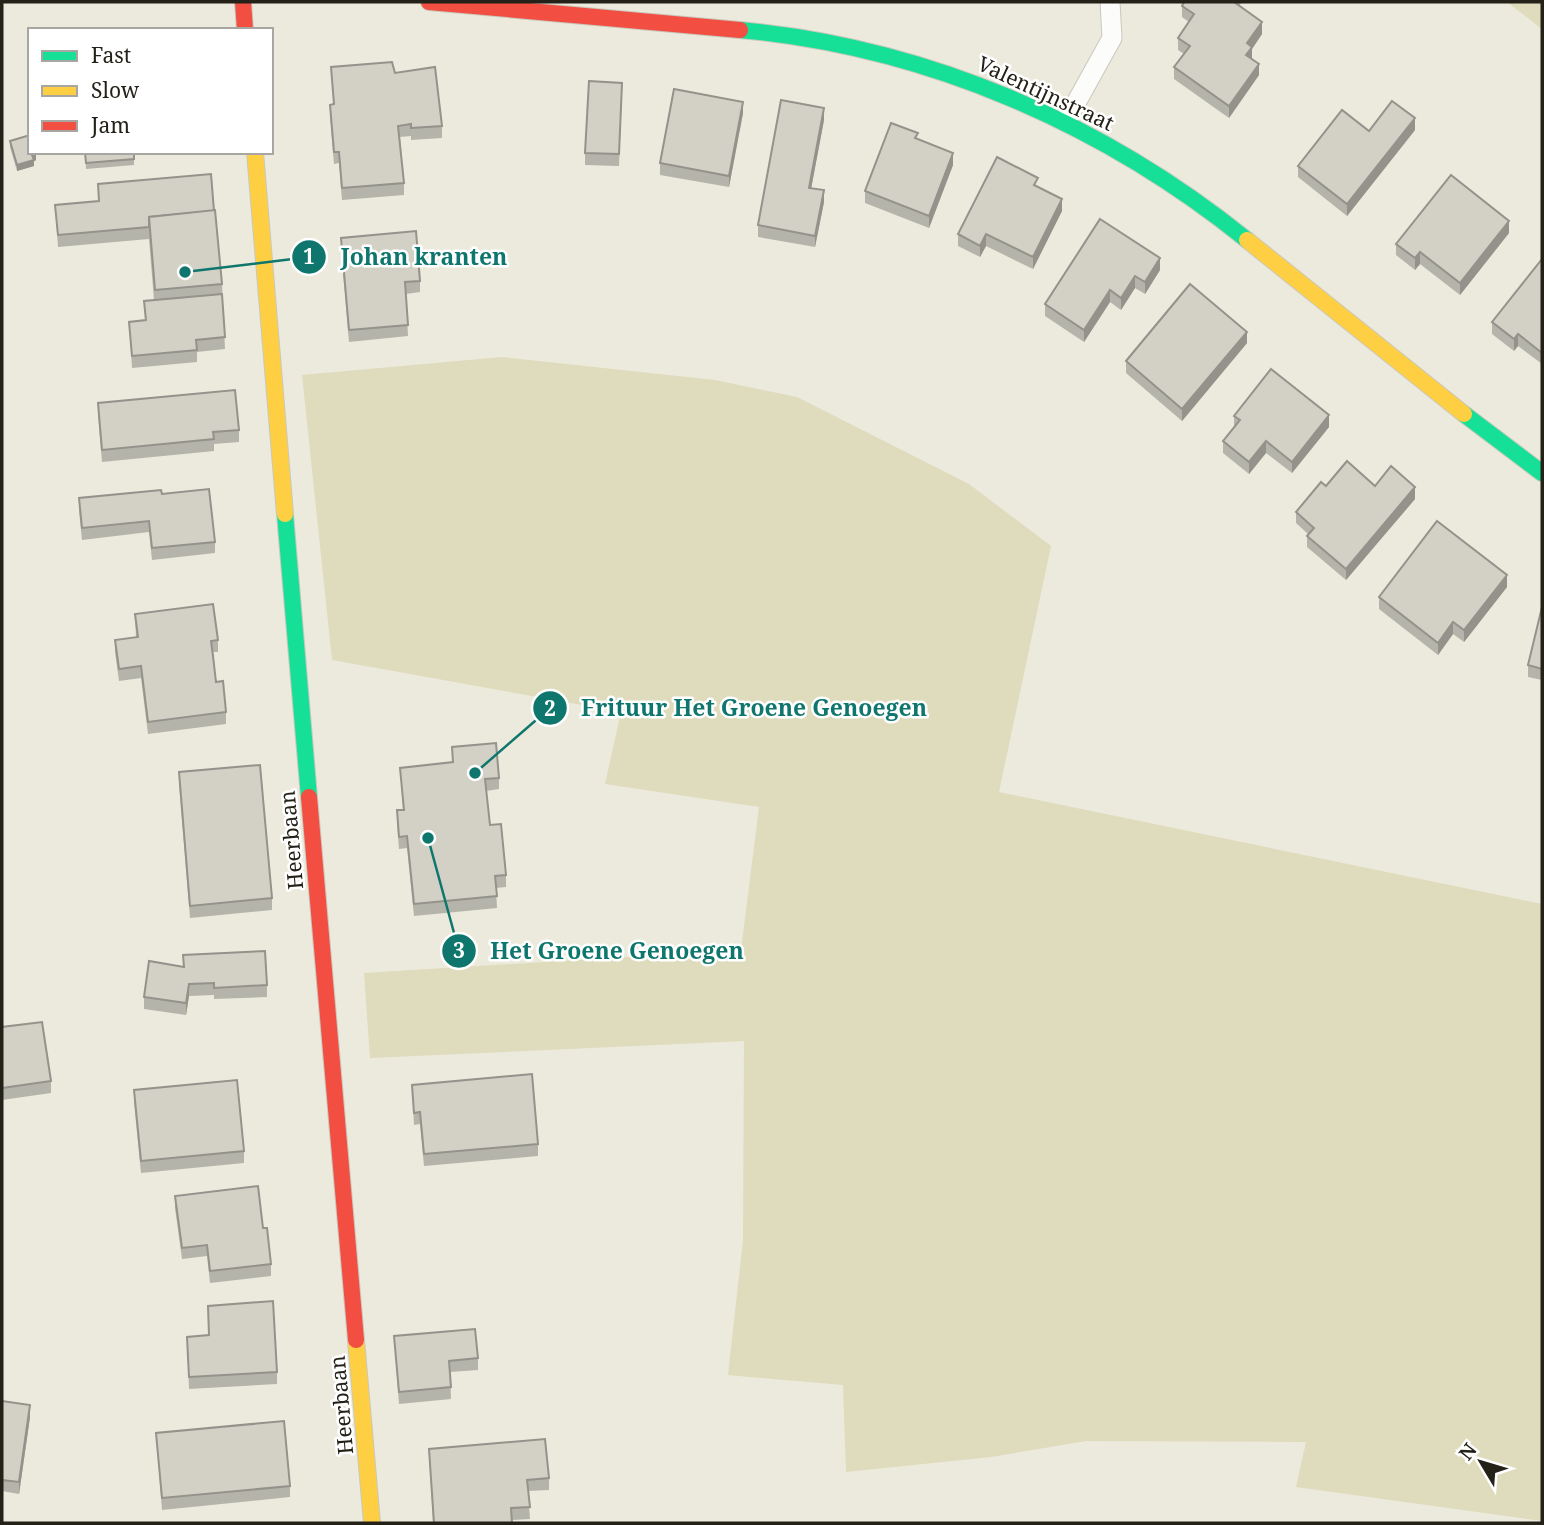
<svg xmlns="http://www.w3.org/2000/svg" width="1544" height="1525" font-family="'Noto Serif',serif">
<style>
.green{fill:#dfdbbd}
.lines{fill:none;stroke-linecap:round;stroke-linejoin:round}
.lane-casing{stroke:#c9c8bd;stroke-width:21}
.fast-casing{stroke:#c9c8bd;stroke-width:18}
.slow-casing{stroke:#c9c8bd;stroke-width:18}
.jam-casing{stroke:#c9c8bd;stroke-width:18}
.lane{stroke:#fcfcfa;stroke-width:19}
.fast{stroke:#16e098;stroke-width:16}
.slow{stroke:#ffcf43;stroke-width:16}
.jam{stroke:#f24e42;stroke-width:16}
.wall{fill:#b5b4aa}
.shaded-wall{fill:#94928b}
.building{fill:#d3d1c6;stroke:#94928b;stroke-width:2}
.labels{text-anchor:middle;dominant-baseline:central;stroke-width:5;stroke-linejoin:round;paint-order:stroke}
.street-label{font-size:21px;fill:#232118;stroke:#fff}
.leader{fill:none;stroke:#0f766e;stroke-width:2.5}
.callout-dot{fill:#0f766e;stroke:#fff;stroke-width:2.5}
.mark-label{font-size:21px;text-anchor:middle;font-weight:bold;fill:#fff}
.callout-label{font-size:23px;text-anchor:middle;font-weight:bold;fill:#0f766e;stroke:#fff;stroke-width:5;stroke-linejoin:round;paint-order:stroke}
</style>
<rect width="100%" height="100%" fill="#eceadc"/>
<g class="green">
<path d="M 1507,2 L 1542,2 L 1542,29 Z"/>
<path d="M 502,357 L 715,380 L 797,397 L 969,484 L 1051,546 L 999,792 L 1542,904 L 1542,1521 L 1296,1487 L 1306,1442 L 1086,1441 L 991,1457 L 846,1472 L 843,1385 L 728,1375 L 743,1240 L 744,1041 L 370,1058 L 364,973 L 741,950 L 759,807 L 605,784 L 621,712 L 332,660 L 302,375 Z"/>
</g>
<g class="lines">
<g class="lane-casing">
<path id="lane" d="M 1066,121 L 1112,38 L 1110,2"/>
</g>
<g class="fast-casing">
<g id="fast">
<path d="M 740,30 C 926,47 1102,123 1247,240"/>
<path d="M 1464,414 L 1542,473"/>
<path d="M 285,514 L 309,797"/>
</g>
</g>
<g class="slow-casing">
<g id="slow">
<path d="M 255,152 L 285,514"/>
<path d="M 1247,240 L 1464,414"/>
<path d="M 356,1340 L 372,1523"/>
</g>
</g>
<g class="jam-casing">
<g id="jam">
<path d="M 243,2 L 245,30"/>
<path d="M 429,2 L 740,30"/>
<path d="M 309,797 L 356,1340"/>
</g>
</g>
<use href="#lane" class="lane"/>
<use href="#fast" class="fast"/>
<use href="#slow" class="slow"/>
<use href="#jam" class="jam"/>
</g>
<g class="wall">
<path d="M 1184,2 L 1242,2 L 1239,6 L 1262,34 L 1252,49 L 1252,59 L 1259,75 L 1229,118 L 1174,79 L 1174,67 L 1184,54 L 1178,50 L 1178,38 L 1189,22 L 1182,17 L 1182,6 Z"/>
<path d="M 331,67 L 395,73 L 442,126 L 442,138 L 411,140 L 411,136 L 400,137 L 404,183 L 404,195 L 342,200 L 339,163 L 334,164 L 330,116 L 330,105 L 334,104 Z"/>
<path d="M 622,94 L 619,166 L 585,165 L 585,153 Z"/>
<path d="M 743,113 L 729,187 L 660,175 L 660,163 Z"/>
<path d="M 824,120 L 811,188 L 824,202 L 815,247 L 758,237 L 758,225 Z"/>
<path d="M 1415,130 L 1347,216 L 1298,177 L 1298,166 L 1369,131 Z"/>
<path d="M 918,139 L 953,165 L 929,228 L 865,203 L 865,191 Z"/>
<path d="M 10,141 L 36,160 L 34,161 L 34,166 L 17,171 L 10,147 Z"/>
<path d="M 85,152 L 134,152 L 134,165 L 86,169 Z"/>
<path d="M 98,184 L 222,284 L 225,349 L 197,352 L 197,362 L 132,368 L 129,322 L 145,320 L 144,301 L 154,300 L 149,239 L 58,247 L 55,205 L 98,201 Z"/>
<path d="M 1038,187 L 1062,211 L 1033,269 L 986,246 L 980,257 L 958,246 L 958,234 Z"/>
<path d="M 1100,219 L 1160,270 L 1145,294 L 1135,288 L 1121,310 L 1110,302 L 1084,342 L 1045,316 L 1045,304 Z"/>
<path d="M 1509,233 L 1460,295 L 1420,264 L 1415,270 L 1396,255 L 1396,244 Z"/>
<path d="M 341,238 L 420,281 L 420,292 L 406,294 L 408,336 L 349,342 L 341,249 Z"/>
<path d="M 1542,259 L 1542,364 L 1518,346 L 1514,351 L 1492,334 L 1492,322 Z"/>
<path d="M 1247,343 L 1182,421 L 1126,373 L 1126,361 Z"/>
<path d="M 98,403 L 239,430 L 239,442 L 214,444 L 214,451 L 102,462 L 98,415 Z"/>
<path d="M 1234,416 L 1329,427 L 1292,473 L 1266,453 L 1249,474 L 1223,453 L 1223,441 L 1234,427 Z"/>
<path d="M 1326,486 L 1375,486 L 1415,499 L 1346,580 L 1307,547 L 1307,536 L 1308,534 L 1296,523 L 1296,512 Z"/>
<path d="M 162,494 L 215,542 L 215,553 L 152,560 L 149,532 L 82,540 L 79,510 L 79,498 Z"/>
<path d="M 1507,587 L 1464,642 L 1453,634 L 1438,655 L 1379,609 L 1379,597 Z"/>
<path d="M 1542,607 L 1542,680 L 1528,677 L 1528,665 Z"/>
<path d="M 135,614 L 218,640 L 218,652 L 213,652 L 216,682 L 226,712 L 226,724 L 148,734 L 141,678 L 119,681 L 115,652 L 115,640 L 136,638 Z"/>
<path d="M 452,747 L 499,778 L 499,789 L 486,791 L 490,825 L 506,875 L 506,887 L 496,888 L 497,908 L 414,916 L 407,848 L 399,849 L 397,822 L 397,810 L 403,810 L 400,768 L 452,762 Z"/>
<path d="M 179,772 L 272,898 L 272,910 L 190,918 L 179,784 Z"/>
<path d="M 149,961 L 267,985 L 267,997 L 214,999 L 214,995 L 189,996 L 186,1015 L 144,1009 L 144,997 Z"/>
<path d="M 2,1027 L 51,1081 L 51,1093 L 2,1100 Z"/>
<path d="M 412,1085 L 538,1144 L 538,1156 L 424,1166 L 420,1124 L 414,1125 Z"/>
<path d="M 134,1090 L 244,1151 L 244,1163 L 141,1173 L 134,1102 Z"/>
<path d="M 175,1196 L 263,1228 L 271,1264 L 271,1276 L 210,1283 L 207,1256 L 182,1259 L 175,1208 Z"/>
<path d="M 208,1306 L 277,1372 L 277,1384 L 189,1389 L 187,1337 L 208,1335 Z"/>
<path d="M 394,1336 L 478,1358 L 478,1370 L 450,1372 L 451,1399 L 399,1404 Z"/>
<path d="M 2,1401 L 30,1417 L 19,1494 L 2,1491 Z"/>
<path d="M 156,1433 L 290,1486 L 290,1497 L 162,1510 Z"/>
<path d="M 429,1449 L 549,1478 L 549,1490 L 528,1491 L 530,1519 L 512,1520 L 512,1523 L 433,1523 Z"/>
</g>
<g class="shaded-wall">
<path d="M 1262,22 L 1262,34 L 1252,49 L 1252,58 L 1246,67 L 1247,43 Z"/>
<path d="M 1259,64 L 1259,75 L 1229,118 L 1229,106 Z"/>
<path d="M 743,102 L 743,113 L 729,187 L 729,176 Z"/>
<path d="M 824,108 L 824,120 L 809,200 L 809,188 Z"/>
<path d="M 1415,118 L 1415,130 L 1347,216 L 1347,204 Z"/>
<path d="M 953,153 L 953,165 L 929,228 L 929,216 Z"/>
<path d="M 36,154 L 36,160 L 34,161 L 34,166 L 17,171 L 17,165 Z"/>
<path d="M 824,190 L 824,202 L 815,247 L 815,236 Z"/>
<path d="M 1062,199 L 1062,211 L 1033,269 L 1033,257 Z"/>
<path d="M 1509,221 L 1509,233 L 1460,295 L 1460,283 Z"/>
<path d="M 986,234 L 986,246 L 980,257 L 980,246 Z"/>
<path d="M 1420,252 L 1420,264 L 1415,270 L 1415,258 Z"/>
<path d="M 1160,258 L 1160,270 L 1145,294 L 1145,282 Z"/>
<path d="M 1135,276 L 1135,288 L 1121,310 L 1121,298 Z"/>
<path d="M 1110,290 L 1110,302 L 1084,342 L 1084,330 Z"/>
<path d="M 1247,332 L 1247,343 L 1182,421 L 1182,409 Z"/>
<path d="M 1518,334 L 1518,346 L 1514,351 L 1514,339 Z"/>
<path d="M 1329,415 L 1329,427 L 1292,473 L 1292,462 Z"/>
<path d="M 1266,441 L 1266,453 L 1249,474 L 1249,462 Z"/>
<path d="M 1415,487 L 1415,499 L 1346,580 L 1346,569 Z"/>
<path d="M 1507,575 L 1507,587 L 1464,642 L 1464,630 Z"/>
<path d="M 1453,622 L 1453,634 L 1438,655 L 1438,643 Z"/>
<path d="M 189,984 L 189,996 L 186,1015 L 186,1003 Z"/>
<path d="M 30,1405 L 30,1417 L 19,1494 L 19,1482 Z"/>
</g>
<g class="building">
<path d="M 1184,2 L 1234,2 L 1262,22 L 1247,43 L 1252,47 L 1246,55 L 1259,64 L 1229,106 L 1174,67 L 1190,46 L 1178,38 L 1194,14 L 1182,6 Z"/>
<path d="M 205,28 L 205,30 L 180,30 Z"/>
<path d="M 392,62 L 395,73 L 435,67 L 442,126 L 411,128 L 411,124 L 398,126 L 404,183 L 342,188 L 339,152 L 334,152 L 330,105 L 334,104 L 331,67 Z"/>
<path d="M 589,81 L 622,83 L 619,154 L 585,153 Z"/>
<path d="M 674,89 L 743,102 L 729,176 L 660,163 Z"/>
<path d="M 781,100 L 824,108 L 809,188 L 824,190 L 815,236 L 758,225 Z"/>
<path d="M 1392,101 L 1415,118 L 1347,204 L 1298,166 L 1342,110 L 1369,131 Z"/>
<path d="M 891,123 L 918,133 L 915,138 L 953,153 L 929,216 L 865,191 Z"/>
<path d="M 30,135 L 30,152 L 36,152 L 36,154 L 32,155 L 34,160 L 17,165 L 10,141 Z"/>
<path d="M 85,152 L 134,152 L 134,159 L 86,163 Z"/>
<path d="M 997,157 L 1038,178 L 1034,185 L 1062,199 L 1033,257 L 986,234 L 980,246 L 958,234 Z"/>
<path d="M 211,174 L 214,211 L 149,217 L 149,227 L 58,235 L 55,205 L 99,201 L 98,184 Z"/>
<path d="M 1451,175 L 1509,221 L 1460,283 L 1420,252 L 1415,258 L 1396,244 Z"/>
<path d="M 215,210 L 222,284 L 155,290 L 149,217 Z"/>
<path d="M 1100,219 L 1160,258 L 1145,282 L 1135,276 L 1121,298 L 1110,290 L 1084,330 L 1045,304 Z"/>
<path d="M 416,231 L 420,281 L 405,282 L 408,325 L 349,330 L 341,238 Z"/>
<path d="M 1542,259 L 1542,353 L 1518,334 L 1514,339 L 1492,322 Z"/>
<path d="M 1190,284 L 1247,332 L 1182,409 L 1126,361 Z"/>
<path d="M 222,294 L 225,337 L 196,340 L 197,350 L 132,356 L 129,322 L 146,320 L 144,301 Z"/>
<path d="M 1271,369 L 1329,415 L 1292,462 L 1266,441 L 1249,462 L 1223,441 L 1240,420 L 1234,416 Z"/>
<path d="M 235,390 L 239,430 L 213,432 L 214,439 L 102,450 L 98,403 Z"/>
<path d="M 1347,461 L 1375,486 L 1391,466 L 1415,487 L 1346,569 L 1307,536 L 1314,528 L 1296,512 L 1321,482 L 1326,486 Z"/>
<path d="M 209,489 L 215,542 L 152,548 L 149,521 L 82,528 L 79,498 L 161,490 L 162,494 Z"/>
<path d="M 1437,521 L 1507,575 L 1464,630 L 1453,622 L 1438,643 L 1379,597 Z"/>
<path d="M 213,604 L 218,640 L 211,641 L 213,656 L 216,682 L 223,681 L 226,712 L 148,722 L 141,666 L 119,669 L 115,640 L 138,637 L 135,614 Z"/>
<path d="M 1542,607 L 1542,669 L 1528,665 Z"/>
<path d="M 496,743 L 499,778 L 485,779 L 490,825 L 501,824 L 506,875 L 495,876 L 497,896 L 414,904 L 407,836 L 399,837 L 397,810 L 404,810 L 400,768 L 453,762 L 452,747 Z"/>
<path d="M 260,765 L 272,898 L 190,906 L 179,772 Z"/>
<path d="M 265,951 L 267,985 L 214,988 L 214,983 L 189,984 L 186,1003 L 144,997 L 149,961 L 184,967 L 183,955 Z"/>
<path d="M 42,1022 L 51,1081 L 2,1088 L 2,1027 Z"/>
<path d="M 532,1074 L 538,1144 L 424,1154 L 420,1112 L 414,1113 L 412,1085 Z"/>
<path d="M 237,1080 L 244,1151 L 141,1161 L 134,1090 Z"/>
<path d="M 258,1186 L 263,1228 L 267,1228 L 271,1264 L 210,1271 L 207,1245 L 182,1248 L 175,1196 Z"/>
<path d="M 273,1301 L 277,1372 L 189,1377 L 187,1337 L 209,1335 L 208,1306 Z"/>
<path d="M 475,1329 L 478,1358 L 449,1361 L 451,1387 L 399,1392 L 394,1336 Z"/>
<path d="M 2,1401 L 30,1405 L 19,1482 L 2,1480 Z"/>
<path d="M 284,1421 L 290,1486 L 162,1498 L 156,1433 Z"/>
<path d="M 545,1439 L 549,1478 L 527,1480 L 530,1507 L 511,1508 L 512,1523 L 434,1523 L 429,1449 Z"/>
</g>
<g class="labels">
<g class="street-label">
<text transform="translate(1046 93) rotate(25)">Valentijnstraat</text>
<text transform="translate(291 840) rotate(-95)">Heerbaan</text>
<text transform="translate(341 1405) rotate(-95)">Heerbaan</text>
</g>
</g>
<path class="leader" d="M185 272L309 257M475 773L550 708M428 838L459 951"/>
<g class="callout-dot">
<circle cx="185" cy="272" r="7"/>
<circle cx="475" cy="773" r="7"/>
<circle cx="428" cy="838" r="7"/>
<circle cx="309" cy="257" r="18"/>
<circle cx="550" cy="708" r="18"/>
<circle cx="459" cy="951" r="18"/>
</g>
<g class="mark-label">
<text x="309" y="264">1</text>
<text x="550" y="716">2</text>
<text x="459" y="958">3</text>
</g>
<g class="callout-label">
<text x="424" y="265">Johan kranten</text>
<text x="754" y="716">Frituur Het Groene Genoegen</text>
<text x="617" y="959">Het Groene Genoegen</text>
</g>
<rect width="1544" height="1525" fill="none" stroke="#232118" stroke-width="7"/>
<rect x="28" y="28" width="245" height="126" fill="#ffffff" stroke="#a7a6a3" stroke-width="2"/>
<rect x="42" y="51" width="35" height="10" fill="#16e098" stroke="#a7a6a3" stroke-width="2"/>
<text x="91" y="63" font-size="21" fill="#232118">Fast</text>
<rect x="42" y="86" width="35" height="10" fill="#ffcf43" stroke="#a7a6a3" stroke-width="2"/>
<text x="91" y="98" font-size="21" fill="#232118">Slow</text>
<rect x="42" y="121" width="35" height="10" fill="#f24e42" stroke="#a7a6a3" stroke-width="2"/>
<text x="91" y="133" font-size="21" fill="#232118">Jam</text>
<g transform="translate(1481 1462) rotate(308)" stroke="#ffffff" stroke-width="5" paint-order="stroke">
<path d="M0-5L12 26L0 18L-12 26Z" fill="#232118"/>
<text y="-10" font-size="19" font-weight="bold" text-anchor="middle" fill="#232118">N</text>
</g>
</svg>
